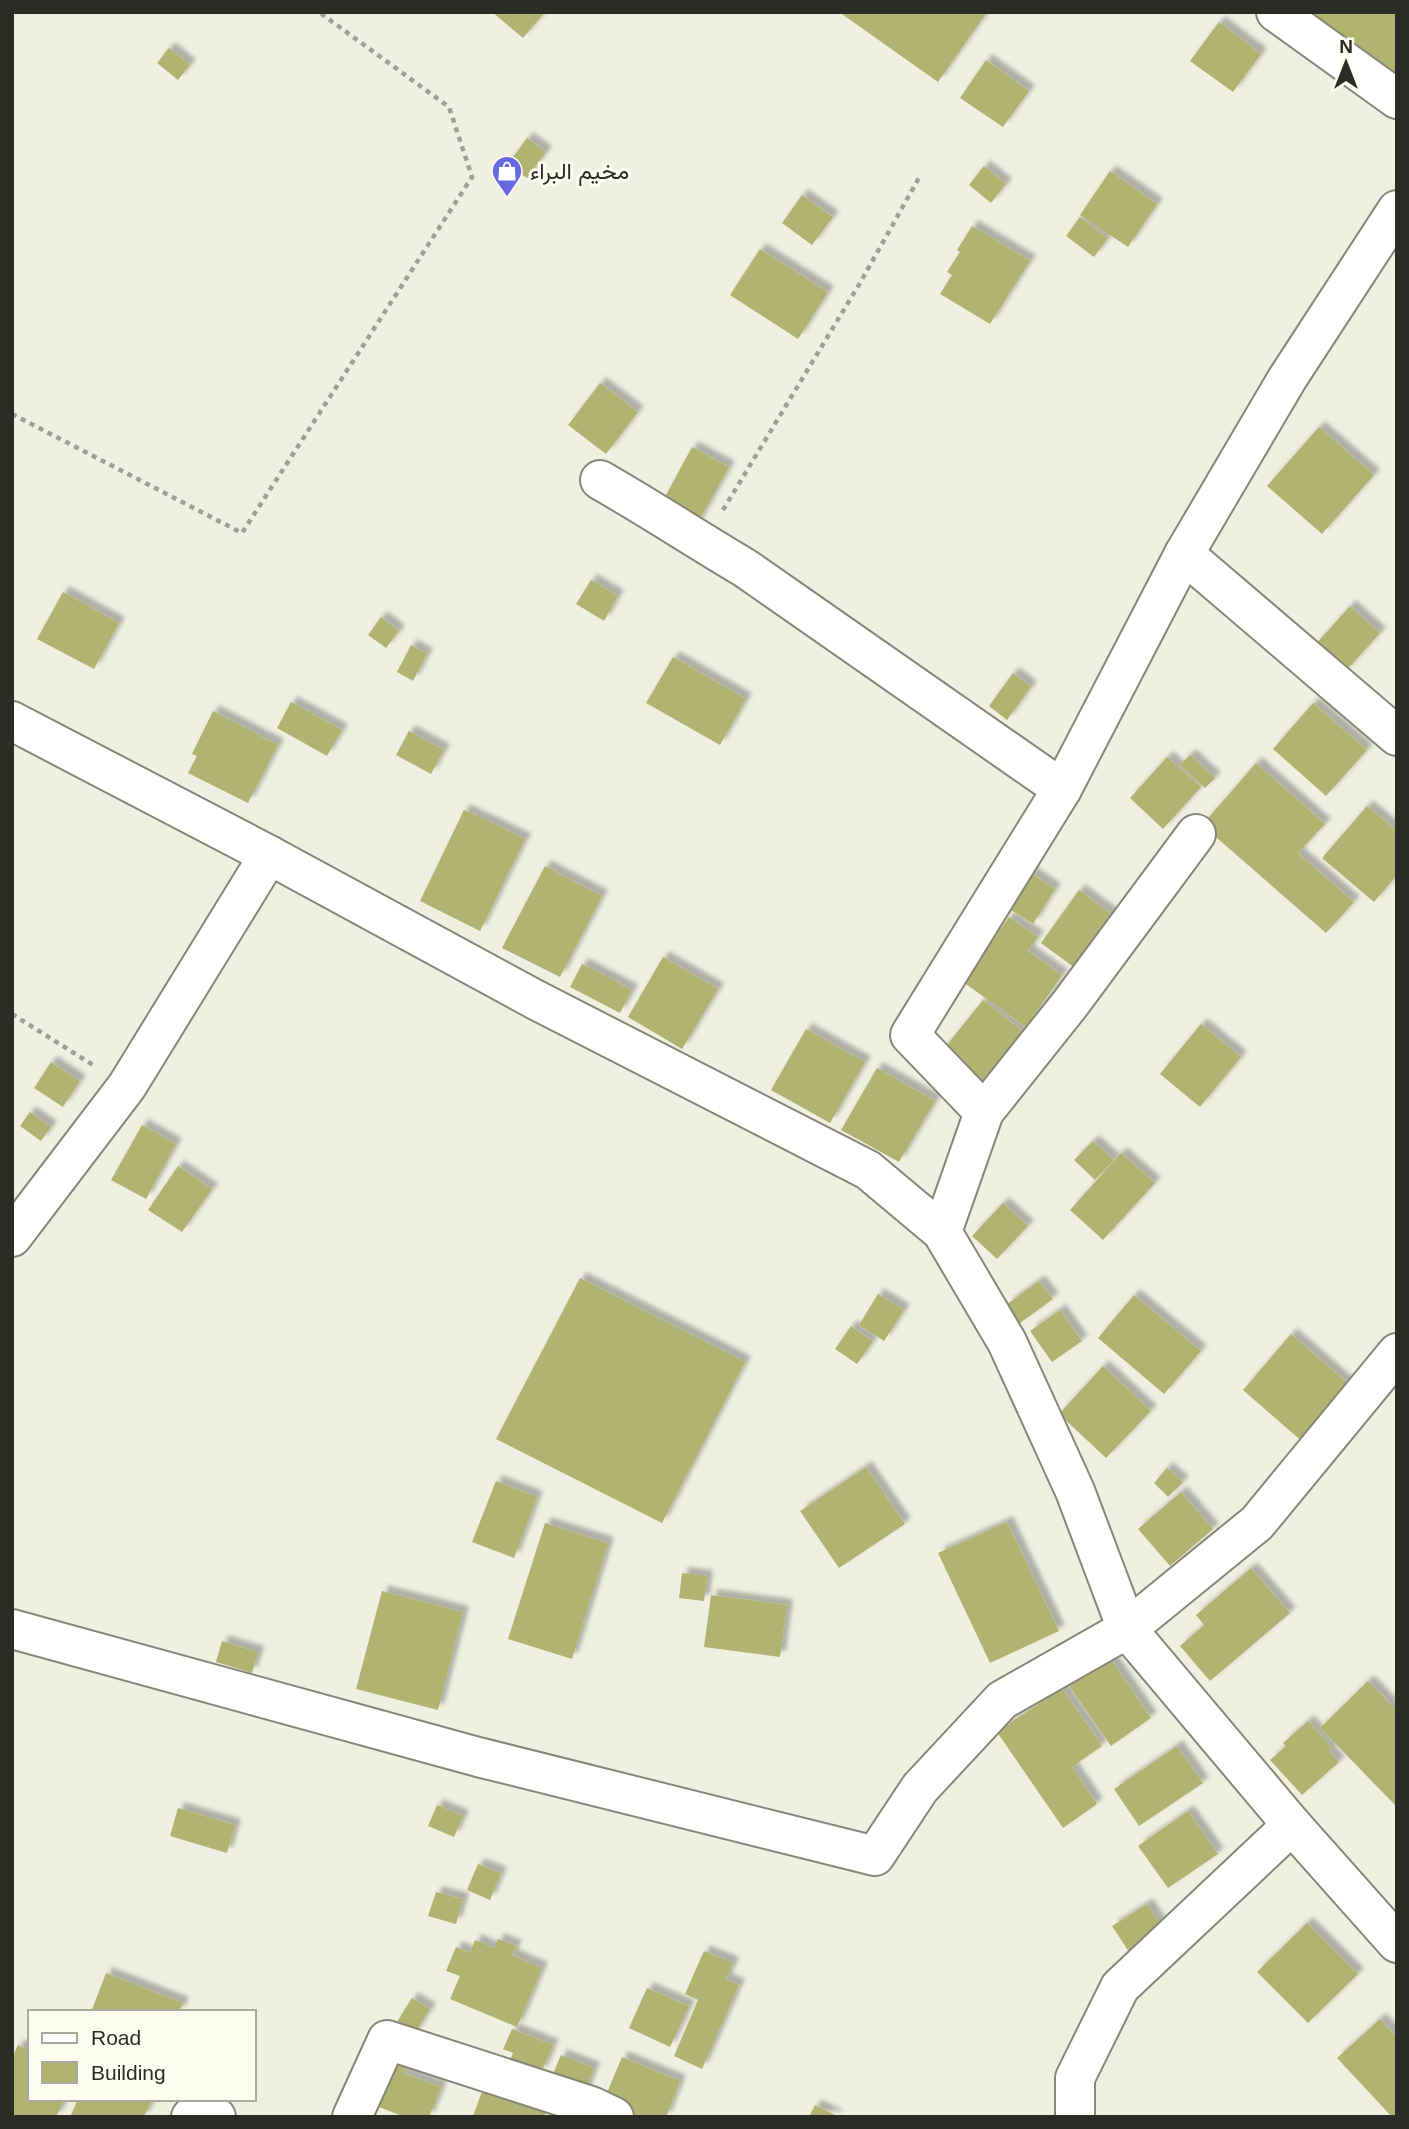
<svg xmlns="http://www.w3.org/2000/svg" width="1409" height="2129" font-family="Helvetica,Vazirmatn,sans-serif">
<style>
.building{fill:#b2b370;filter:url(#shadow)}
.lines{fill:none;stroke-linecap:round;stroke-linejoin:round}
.minor-casing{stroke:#868779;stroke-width:42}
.path{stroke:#9fa095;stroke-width:4.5;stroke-dasharray:5 5;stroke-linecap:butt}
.minor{stroke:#fff;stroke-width:38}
.labels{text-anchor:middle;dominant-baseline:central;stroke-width:6;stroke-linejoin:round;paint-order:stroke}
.poi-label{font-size:23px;fill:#2c2c27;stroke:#fcfdee;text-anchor:start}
</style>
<defs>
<filter id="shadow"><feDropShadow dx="6" dy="-6" stdDeviation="2" flood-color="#0004"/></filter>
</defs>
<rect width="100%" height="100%" fill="#eff0e1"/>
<g class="building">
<path d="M 492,12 L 545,12 L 523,38 Z"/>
<path d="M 839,12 L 987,12 L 938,82 Z"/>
<path d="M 1297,12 L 1397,12 L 1397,86 Z"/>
<path d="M 1219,22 L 1261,54 L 1233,92 L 1190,61 Z"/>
<path d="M 169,48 L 190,65 L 178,80 L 157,63 Z"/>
<path d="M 986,60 L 1029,91 L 1003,127 L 960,98 Z"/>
<path d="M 527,138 L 546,152 L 527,178 L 508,164 Z"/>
<path d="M 984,166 L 1006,184 L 991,203 L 969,185 Z"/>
<path d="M 1110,171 L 1157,204 L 1128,247 L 1080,215 Z"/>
<path d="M 802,195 L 833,217 L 812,245 L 782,223 Z"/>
<path d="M 1080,217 L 1108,238 L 1094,257 L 1066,236 Z"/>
<path d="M 972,226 L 1030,261 L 990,324 L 940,294 L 952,275 L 947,272 L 960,252 L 957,250 Z"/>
<path d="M 760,249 L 828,292 L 798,339 L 730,295 Z"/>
<path d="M 600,383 L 638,412 L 606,454 L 568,425 Z"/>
<path d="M 1319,427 L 1374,475 L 1322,534 L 1267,486 Z"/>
<path d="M 692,447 L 729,467 L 696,526 L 660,506 Z"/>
<path d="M 591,580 L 618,596 L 604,621 L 576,604 Z"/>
<path d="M 63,592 L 119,623 L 94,669 L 37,639 Z"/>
<path d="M 1350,606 L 1380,633 L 1345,672 L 1315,645 Z"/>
<path d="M 381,617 L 399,631 L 386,648 L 368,635 Z"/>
<path d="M 411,645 L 427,654 L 413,681 L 397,672 Z"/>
<path d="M 673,657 L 746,699 L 720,745 L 646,703 Z"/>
<path d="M 1013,673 L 1031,687 L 1007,720 L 989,706 Z"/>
<path d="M 291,702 L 342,730 L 327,756 L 277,728 Z"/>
<path d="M 1313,703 L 1367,750 L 1326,796 L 1273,749 Z"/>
<path d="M 213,711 L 278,745 L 248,803 L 188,773 L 197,756 L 192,754 Z"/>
<path d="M 409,731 L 444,750 L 431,774 L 396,755 Z"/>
<path d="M 1190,755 L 1215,778 L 1205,788 L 1180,765 Z"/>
<path d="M 1167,757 L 1201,787 L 1163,829 L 1130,798 Z"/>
<path d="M 1256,763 L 1325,824 L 1298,853 L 1354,902 L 1326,933 L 1202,825 Z"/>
<path d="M 1367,806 L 1397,831 L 1397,875 L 1374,902 L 1322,858 Z"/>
<path d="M 464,810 L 525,839 L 480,931 L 420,901 Z"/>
<path d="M 545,866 L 602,896 L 560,977 L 502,948 Z"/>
<path d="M 1031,873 L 1055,889 L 1033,924 L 1008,908 Z"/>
<path d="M 1079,890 L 1122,922 L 1083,974 L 1041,943 Z"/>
<path d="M 1009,917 L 1038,937 L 1028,951 L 1062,975 L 1026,1027 L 963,982 Z"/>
<path d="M 663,957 L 718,989 L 682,1049 L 628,1017 Z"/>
<path d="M 582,964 L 632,990 L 620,1013 L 570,987 Z"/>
<path d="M 983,1000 L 1029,1036 L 983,1092 L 938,1056 Z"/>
<path d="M 1201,1024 L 1241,1057 L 1200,1107 L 1160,1074 Z"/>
<path d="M 806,1029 L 865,1062 L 830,1123 L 771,1090 Z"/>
<path d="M 51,1062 L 80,1081 L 63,1107 L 34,1088 Z"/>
<path d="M 877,1068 L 935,1101 L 899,1162 L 841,1130 Z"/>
<path d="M 30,1112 L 51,1127 L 41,1141 L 20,1126 Z"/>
<path d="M 142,1125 L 176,1144 L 146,1199 L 111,1180 Z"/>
<path d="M 1093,1141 L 1114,1160 L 1095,1180 L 1074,1160 Z"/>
<path d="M 1121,1153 L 1155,1183 L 1103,1240 L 1070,1210 Z"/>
<path d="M 178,1166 L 212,1189 L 182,1232 L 148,1210 Z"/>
<path d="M 1003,1203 L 1028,1226 L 997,1259 L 972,1236 Z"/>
<path d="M 580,1278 L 745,1362 L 662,1523 L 496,1439 Z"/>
<path d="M 1039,1281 L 1053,1299 L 1020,1323 L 1007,1304 Z"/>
<path d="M 878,1294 L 904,1310 L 884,1341 L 859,1325 Z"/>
<path d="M 1134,1295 L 1201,1351 L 1164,1394 L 1098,1338 Z"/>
<path d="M 1060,1310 L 1082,1341 L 1052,1362 L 1030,1331 Z"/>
<path d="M 851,1326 L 873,1341 L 857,1364 L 835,1349 Z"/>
<path d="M 1291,1334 L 1353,1388 L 1305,1444 L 1243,1390 Z"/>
<path d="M 1103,1366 L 1151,1411 L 1106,1458 L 1059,1414 Z"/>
<path d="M 866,1467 L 905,1524 L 839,1568 L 800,1511 Z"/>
<path d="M 1167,1468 L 1183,1482 L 1168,1497 L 1154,1483 Z"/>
<path d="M 496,1481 L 537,1497 L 514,1558 L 472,1542 Z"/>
<path d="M 1181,1492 L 1213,1529 L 1170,1566 L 1138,1529 Z"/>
<path d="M 1007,1522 L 1059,1631 L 990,1663 L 938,1553 Z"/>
<path d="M 545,1523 L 608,1543 L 572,1659 L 508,1639 Z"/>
<path d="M 1251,1568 L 1290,1613 L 1210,1681 L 1180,1646 L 1204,1625 L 1196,1615 Z"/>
<path d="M 682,1573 L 707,1576 L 704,1601 L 679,1598 Z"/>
<path d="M 382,1591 L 463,1612 L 438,1710 L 356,1689 Z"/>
<path d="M 711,1595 L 787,1605 L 780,1657 L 704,1647 Z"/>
<path d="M 222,1641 L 258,1652 L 252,1673 L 216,1662 Z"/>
<path d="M 1110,1658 L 1151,1718 L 1111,1746 L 1069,1686 Z"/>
<path d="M 1368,1681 L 1397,1711 L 1397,1807 L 1320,1728 Z"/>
<path d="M 1062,1688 L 1102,1746 L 1072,1767 L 1097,1804 L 1063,1828 L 997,1732 Z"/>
<path d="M 1308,1721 L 1332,1748 L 1329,1751 L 1339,1762 L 1302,1795 L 1270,1760 L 1286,1746 L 1283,1743 Z"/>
<path d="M 1177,1746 L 1203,1783 L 1139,1826 L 1114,1789 Z"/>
<path d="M 437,1805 L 463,1816 L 454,1837 L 428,1826 Z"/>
<path d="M 178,1808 L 235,1825 L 227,1853 L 170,1836 Z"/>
<path d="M 1188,1811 L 1218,1854 L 1168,1888 L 1138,1846 Z"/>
<path d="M 478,1864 L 501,1873 L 490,1900 L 467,1890 Z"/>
<path d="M 436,1892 L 463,1899 L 456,1924 L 428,1916 Z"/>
<path d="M 1147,1904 L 1164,1930 L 1129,1952 L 1112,1926 Z"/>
<path d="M 1307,1923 L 1358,1974 L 1308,2023 L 1257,1972 Z"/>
<path d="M 498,1939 L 516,1946 L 512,1955 L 542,1968 L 517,2027 L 450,1999 L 460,1976 L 446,1971 L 456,1947 L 470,1953 L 475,1940 L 494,1948 Z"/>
<path d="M 704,1951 L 733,1963 L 726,1979 L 739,1985 L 702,2069 L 674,2056 L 698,2000 L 685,1994 Z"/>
<path d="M 106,1973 L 183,2003 L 179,2012 L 91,2012 Z"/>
<path d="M 647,1988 L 689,2006 L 670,2047 L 629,2028 Z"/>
<path d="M 412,1998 L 430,2009 L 413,2036 L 395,2025 Z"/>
<path d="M 1380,2019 L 1397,2037 L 1397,2117 L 1392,2117 L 1337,2058 Z"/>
<path d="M 512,2029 L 553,2045 L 541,2073 L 510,2060 L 513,2053 L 503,2049 Z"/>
<path d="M 18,2045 L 30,2051 L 30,2099 L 65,2099 L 56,2117 L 12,2117 L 12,2058 Z"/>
<path d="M 561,2055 L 594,2068 L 584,2095 L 550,2081 Z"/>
<path d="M 389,2056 L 408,2063 L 403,2073 L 441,2087 L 429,2117 L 405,2117 L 371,2104 Z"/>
<path d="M 622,2057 L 680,2081 L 666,2117 L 623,2117 L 601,2107 Z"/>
<path d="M 487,2078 L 547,2109 L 544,2117 L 473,2116 Z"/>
<path d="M 78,2099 L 152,2099 L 144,2117 L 70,2117 Z"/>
<path d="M 815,2105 L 839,2117 L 809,2117 Z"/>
</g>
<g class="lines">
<g class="minor-casing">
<g id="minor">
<path d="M 1276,12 L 1397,99"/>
<path d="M 600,480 C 649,508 696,539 745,568 L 1062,789"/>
<path d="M 1184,554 L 1397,736"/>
<path d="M 12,721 L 269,855 L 536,1000 L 868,1170 L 942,1232 L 1007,1342 L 1075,1491 L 1127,1629 L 1292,1825 L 1397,1943"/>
<path d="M 984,1112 L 1070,1004 L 1196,834"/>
<path d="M 942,1232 L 984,1112 L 910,1035 L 1062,789 L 1184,554 L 1287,379 L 1397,210"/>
<path d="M 12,1237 L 127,1086 L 269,855"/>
<path d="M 12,1629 L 478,1757 L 875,1856 L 920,1788 L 1002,1700 L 1127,1629 L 1257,1523 L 1397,1353"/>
<path d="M 191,2117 L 199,2110 L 216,2117"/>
<path d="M 352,2117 L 387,2040 L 591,2106 L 614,2117"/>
<path d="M 1075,2117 L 1075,2078 L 1120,1987 L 1292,1825"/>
</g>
</g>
<g class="path">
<path d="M 12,414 L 242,533 L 472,177 L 449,107 L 319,12"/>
<path d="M 723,510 L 860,283 L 920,176"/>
<path d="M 12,1014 L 93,1065"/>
</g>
<use href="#minor" class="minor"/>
</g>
<defs>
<g id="shop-pin" transform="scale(1.575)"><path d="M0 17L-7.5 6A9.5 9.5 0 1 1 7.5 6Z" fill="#6769e2" stroke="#fcfdee"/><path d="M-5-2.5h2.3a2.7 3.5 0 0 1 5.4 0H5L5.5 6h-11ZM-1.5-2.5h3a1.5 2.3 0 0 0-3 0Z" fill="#fff"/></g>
</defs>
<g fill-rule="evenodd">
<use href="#shop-pin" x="507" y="171"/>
</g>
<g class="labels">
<g class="poi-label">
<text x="530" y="171">مخيم البراء</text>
</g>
</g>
<rect width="1409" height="2129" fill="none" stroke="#2c2c27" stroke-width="28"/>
<rect x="28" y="2010" width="228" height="91" fill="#fcfdee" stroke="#a9a99e" stroke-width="2"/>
<rect x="42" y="2033" width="35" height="10" fill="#ffffff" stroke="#a9a99e" stroke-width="2"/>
<text x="91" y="2045" font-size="21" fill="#2c2c27">Road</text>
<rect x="42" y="2062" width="35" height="21" fill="#b2b370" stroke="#a9a99e" stroke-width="2"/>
<text x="91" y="2080" font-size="21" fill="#2c2c27">Building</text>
<g transform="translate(1346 63)" stroke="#fcfdee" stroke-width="5" paint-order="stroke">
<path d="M0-5L12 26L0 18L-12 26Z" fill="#2c2c27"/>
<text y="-10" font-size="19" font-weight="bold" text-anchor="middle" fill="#2c2c27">N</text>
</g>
</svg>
